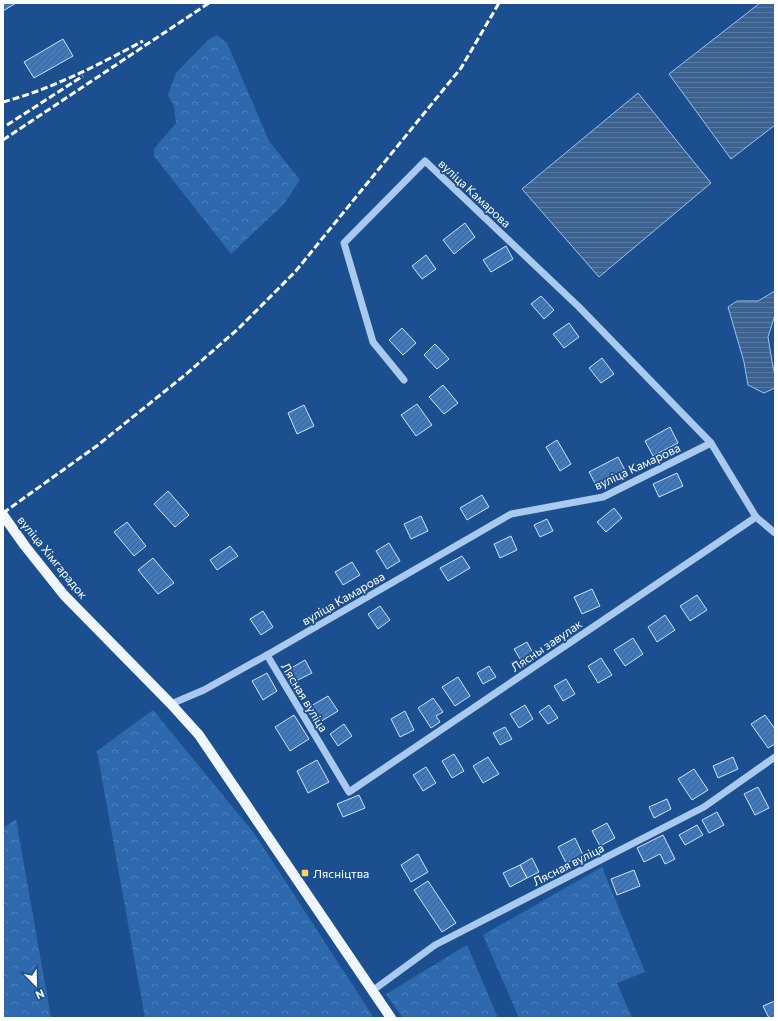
<svg xmlns="http://www.w3.org/2000/svg" width="778" height="1021" font-family="Commissioner,sans-serif">
<style>
.forest{fill:url(#forest-crowns)}
.water{fill:url(#water-rules);stroke:#9cc4f0}
.building{fill:url(#building-hatch);stroke:#cfe3fa}
.lines{fill:none;stroke-linecap:round;stroke-linejoin:round}
.minor{stroke:#a9c9ee;stroke-width:7}
.major{stroke:#f0f6ff;stroke-width:10}
.rail{stroke:#fff;stroke-width:3;stroke-dasharray:7 3;stroke-linecap:butt}
.poi-dot{fill:#ffd166;stroke:#1b4f8f;stroke-width:1.5}
.labels{text-anchor:middle;dominant-baseline:central;stroke-width:3.5;stroke-linejoin:round;paint-order:stroke}
.street-label{font-size:12px;fill:#fff;stroke:#1b4f8f}
.poi-label{font-size:12px;fill:#fff;stroke:#1b4f8f;text-anchor:start}
</style>
<defs>
<pattern id="forest-crowns" width="20" height="18" patternUnits="userSpaceOnUse"><rect width="20" height="18" fill="#2e69ad"/><path d="M2 6a3 3 0 1 1 6 0M12 15a3 3 0 1 1 6 0" fill="none" stroke="#4d80b9"/></pattern>
<pattern id="water-rules" width="6" height="5" patternUnits="userSpaceOnUse"><rect width="6" height="5" fill="#3c6290"/><path d="M0 2.5h6" fill="none" stroke="#597aa1"/></pattern>
<pattern id="building-hatch" width="6" height="6" patternUnits="userSpaceOnUse"><rect width="6" height="6" fill="#4478b7"/><path d="M-1 1l2-2M0 6l6-6M5 7l2-2" fill="none" stroke="#486282"/></pattern>
</defs>
<rect width="100%" height="100%" fill="#1b4f8f"/>
<g class="forest">
<path d="M 217,35 L 227,43 L 269,141 L 300,180 L 284,204 L 231,254 L 154,156 L 154,149 L 176,123 L 174,106 L 168,95 L 176,73 L 208,40 Z"/>
<path d="M 153,710 L 254,833 L 374,1018 L 145,1018 L 97,751 Z"/>
<path d="M 16,819 L 51,1018 L 3,1018 L 3,828 Z"/>
<path d="M 602,867 L 645,972 L 617,983 L 632,1018 L 519,1018 L 483,935 Z"/>
<path d="M 467,945 L 498,1018 L 403,1018 L 386,994 Z"/>
</g>
<g class="water">
<path d="M 760,3 L 775,3 L 775,125 L 731,159 L 669,74 Z"/>
<path d="M 638,93 L 711,183 L 599,277 L 522,189 Z"/>
<path d="M 775,291 L 775,315 L 768,337 L 773,367 L 775,375 L 775,388 L 764,393 L 748,385 L 744,362 L 728,307 L 737,301 L 758,301 Z"/>
</g>
<g class="building">
<path d="M 3,3 L 16,3 L 3,11 Z"/>
<path d="M 63,39 L 73,56 L 34,78 L 24,62 Z"/>
<path d="M 465,223 L 475,237 L 454,254 L 443,240 Z"/>
<path d="M 506,246 L 513,259 L 491,272 L 483,260 Z"/>
<path d="M 426,255 L 436,269 L 422,279 L 412,266 Z"/>
<path d="M 541,296 L 554,310 L 544,319 L 531,304 Z"/>
<path d="M 569,323 L 579,337 L 564,348 L 553,334 Z"/>
<path d="M 402,328 L 416,343 L 403,355 L 389,340 Z"/>
<path d="M 435,344 L 449,359 L 437,369 L 424,355 Z"/>
<path d="M 602,358 L 614,374 L 601,383 L 589,368 Z"/>
<path d="M 443,385 L 458,403 L 444,414 L 429,397 Z"/>
<path d="M 417,404 L 432,425 L 416,436 L 401,415 Z"/>
<path d="M 304,405 L 314,426 L 297,434 L 288,413 Z"/>
<path d="M 670,427 L 678,443 L 653,456 L 645,441 Z"/>
<path d="M 557,440 L 571,464 L 560,471 L 546,447 Z"/>
<path d="M 618,457 L 626,472 L 597,487 L 589,472 Z"/>
<path d="M 677,473 L 683,486 L 659,497 L 653,484 Z"/>
<path d="M 168,491 L 189,515 L 175,527 L 154,504 Z"/>
<path d="M 482,495 L 489,507 L 467,520 L 460,508 Z"/>
<path d="M 614,508 L 622,518 L 606,532 L 597,522 Z"/>
<path d="M 421,516 L 428,531 L 411,539 L 404,524 Z"/>
<path d="M 547,519 L 553,531 L 540,537 L 534,525 Z"/>
<path d="M 127,522 L 146,546 L 134,556 L 114,532 Z"/>
<path d="M 511,536 L 517,550 L 500,558 L 494,544 Z"/>
<path d="M 389,543 L 400,561 L 387,569 L 376,551 Z"/>
<path d="M 230,546 L 238,556 L 217,570 L 210,560 Z"/>
<path d="M 462,556 L 470,568 L 448,581 L 440,568 Z"/>
<path d="M 153,558 L 174,583 L 158,594 L 138,570 Z"/>
<path d="M 352,562 L 360,575 L 343,585 L 335,572 Z"/>
<path d="M 592,589 L 600,606 L 582,614 L 574,597 Z"/>
<path d="M 697,595 L 707,610 L 690,621 L 680,606 Z"/>
<path d="M 380,606 L 390,620 L 378,629 L 368,614 Z"/>
<path d="M 263,611 L 273,627 L 261,635 L 250,619 Z"/>
<path d="M 665,615 L 675,630 L 657,642 L 648,627 Z"/>
<path d="M 633,638 L 643,654 L 625,666 L 614,650 Z"/>
<path d="M 527,642 L 534,655 L 522,662 L 514,649 Z"/>
<path d="M 601,658 L 612,675 L 598,683 L 588,666 Z"/>
<path d="M 305,660 L 312,673 L 294,682 L 288,670 Z"/>
<path d="M 489,666 L 496,677 L 483,684 L 477,673 Z"/>
<path d="M 267,673 L 277,691 L 263,700 L 252,681 Z"/>
<path d="M 458,677 L 470,696 L 455,706 L 442,687 Z"/>
<path d="M 566,679 L 575,694 L 563,701 L 554,686 Z"/>
<path d="M 328,696 L 338,711 L 320,722 L 311,706 Z"/>
<path d="M 433,698 L 443,712 L 436,716 L 440,722 L 431,728 L 418,708 Z"/>
<path d="M 525,705 L 533,719 L 519,728 L 510,714 Z"/>
<path d="M 549,705 L 558,718 L 548,724 L 539,712 Z"/>
<path d="M 405,711 L 414,730 L 400,737 L 391,719 Z"/>
<path d="M 294,715 L 309,739 L 290,751 L 275,727 Z"/>
<path d="M 765,715 L 775,729 L 775,744 L 768,748 L 751,724 Z"/>
<path d="M 344,724 L 352,736 L 338,746 L 330,734 Z"/>
<path d="M 505,727 L 512,739 L 500,745 L 493,733 Z"/>
<path d="M 454,754 L 464,771 L 452,778 L 442,761 Z"/>
<path d="M 488,757 L 499,774 L 483,783 L 473,766 Z"/>
<path d="M 733,757 L 738,769 L 718,778 L 713,766 Z"/>
<path d="M 317,760 L 329,782 L 308,793 L 297,771 Z"/>
<path d="M 426,767 L 436,783 L 423,791 L 413,775 Z"/>
<path d="M 694,769 L 708,790 L 692,800 L 678,779 Z"/>
<path d="M 758,787 L 769,808 L 755,815 L 744,794 Z"/>
<path d="M 359,795 L 365,808 L 343,817 L 337,804 Z"/>
<path d="M 667,799 L 671,809 L 654,818 L 649,807 Z"/>
<path d="M 717,812 L 724,825 L 709,833 L 702,820 Z"/>
<path d="M 607,823 L 615,838 L 600,846 L 592,831 Z"/>
<path d="M 697,825 L 703,835 L 685,845 L 679,835 Z"/>
<path d="M 663,835 L 675,859 L 665,864 L 660,854 L 644,862 L 637,848 Z"/>
<path d="M 575,838 L 583,855 L 566,863 L 558,847 Z"/>
<path d="M 418,854 L 428,872 L 411,882 L 401,865 Z"/>
<path d="M 532,858 L 539,872 L 527,878 L 520,865 Z"/>
<path d="M 520,865 L 527,878 L 510,887 L 503,873 Z"/>
<path d="M 634,870 L 640,886 L 617,895 L 611,879 Z"/>
<path d="M 428,881 L 456,923 L 442,932 L 414,890 Z"/>
<path d="M 775,1001 L 775,1018 L 769,1018 L 763,1006 Z"/>
</g>
<g class="lines">
<g class="minor">
<path d="M 404,380 L 373,342 L 344,243 L 425,161 L 579,307 L 711,443 L 756,517 L 775,533"/>
<path d="M 267,655 L 349,792 L 756,517"/>
<path d="M 171,704 L 204,690 L 267,655 L 511,514 L 603,497 L 711,443"/>
<path d="M 372,991 L 435,945 L 704,807 L 775,757"/>
</g>
<path class="major" d="M 3,515 L 25,546 L 64,595 L 171,704 L 199,735 L 391,1018"/>
<g class="rail">
<path d="M 3,102 C 52,89 98,65 143,41"/>
<path d="M 7,125 L 83,76"/>
<path d="M 3,140 L 209,3"/>
<path d="M 3,513 L 98,445 L 185,375 L 238,329 L 295,272 L 461,68 L 499,3"/>
</g>
</g>
<rect class="poi-dot" x="301" y="869" width="8" height="8" rx="2"/>
<g class="labels">
<g class="street-label">
<text transform="translate(475 193) rotate(43)">вуліца Камарова</text>
<text transform="translate(637 466) rotate(-25)">вуліца Камарова</text>
<text transform="translate(53 557) rotate(51)">вуліца Хімгарадок</text>
<text transform="translate(343 598) rotate(-30)">вуліца Камарова</text>
<text transform="translate(546 645) rotate(-34)">Лясны завулак</text>
<text transform="translate(305 697) rotate(59)">Лясная вуліца</text>
<text transform="translate(568 864) rotate(-27)">Лясная вуліца</text>
</g>
<g class="poi-label">
<text x="313" y="873">Лясніцтва</text>
</g>
</g>
<rect width="778" height="1021" fill="none" stroke="#ffffff" stroke-width="8"/>
<g transform="translate(36 985) rotate(157)" stroke="#1b4f8f" stroke-width="3" paint-order="stroke">
<path d="M0-3L7 15L0 10L-7 15Z" fill="#ffffff"/>
<text y="-6" font-size="11" font-weight="bold" text-anchor="middle" fill="#ffffff">N</text>
</g>
</svg>
